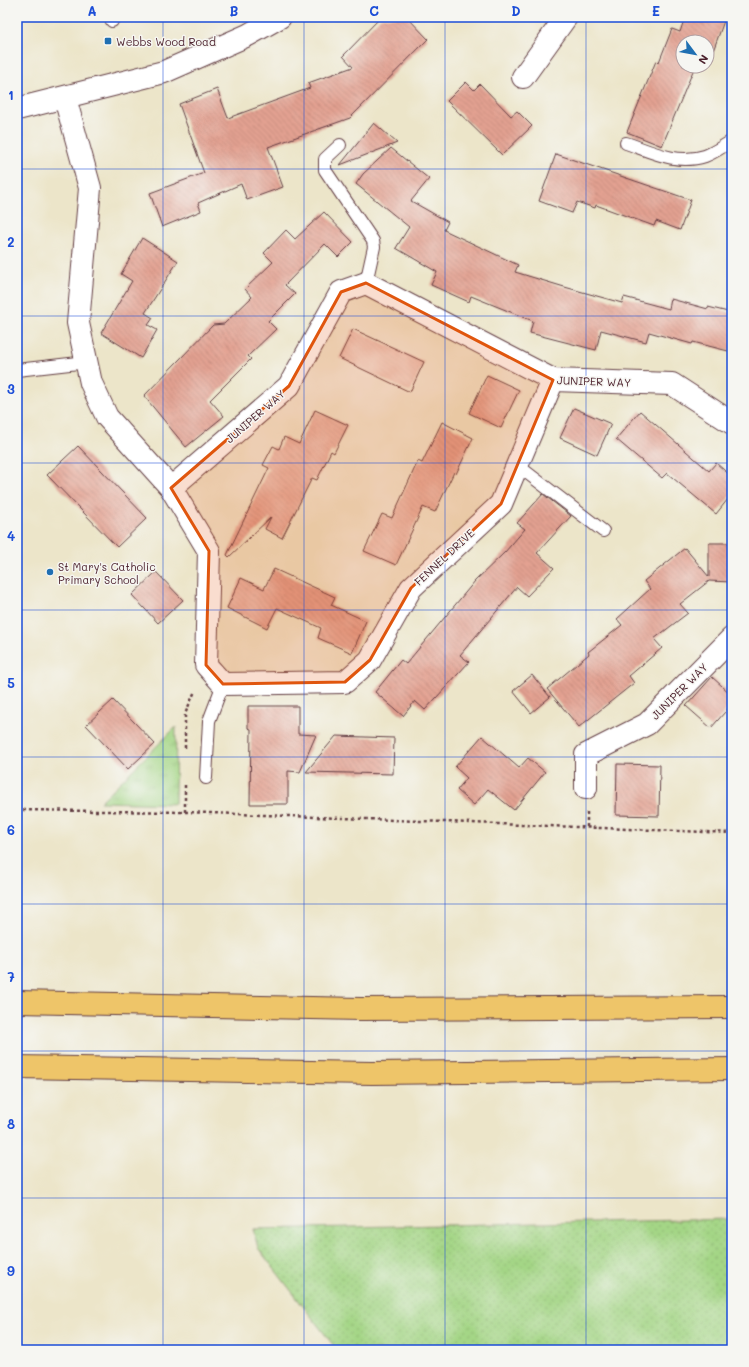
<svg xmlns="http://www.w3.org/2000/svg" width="749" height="1367" font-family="Mali,sans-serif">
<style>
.grass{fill:url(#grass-dots);stroke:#777a58}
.park{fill:url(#park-tufts);stroke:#777a58}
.building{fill:url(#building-back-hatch)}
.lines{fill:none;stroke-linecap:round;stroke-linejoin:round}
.service-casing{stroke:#623d43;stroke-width:14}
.minor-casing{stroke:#623d43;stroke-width:24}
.motorway-casing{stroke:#623d43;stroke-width:24}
.path{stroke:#623d43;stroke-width:2.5;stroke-dasharray:3 3;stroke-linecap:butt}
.service{stroke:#fff;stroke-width:12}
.minor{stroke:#fff;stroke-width:22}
.motorway{stroke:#eec569;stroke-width:22}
.marked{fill:#e0560e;fill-opacity:0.2;stroke:#e0560e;stroke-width:3;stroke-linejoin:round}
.grid{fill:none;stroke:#1d4ed8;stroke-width:1;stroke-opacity:0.55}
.poi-dot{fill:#1f6fb2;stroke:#f6f6f2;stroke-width:1.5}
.labels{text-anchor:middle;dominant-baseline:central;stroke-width:3;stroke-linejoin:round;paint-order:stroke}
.poi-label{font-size:11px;fill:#4a1f2b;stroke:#f6f6f2;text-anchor:start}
.street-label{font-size:11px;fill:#4a1f2b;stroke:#f6f6f2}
.neatline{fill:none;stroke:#1d4ed8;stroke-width:1.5}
.grid-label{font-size:13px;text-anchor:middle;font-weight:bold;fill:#1d4ed8}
</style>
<defs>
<pattern id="grass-dots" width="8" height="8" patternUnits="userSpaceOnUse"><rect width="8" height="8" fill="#a4d686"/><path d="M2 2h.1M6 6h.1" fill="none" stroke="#8fb774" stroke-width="1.8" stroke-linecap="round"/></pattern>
<pattern id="park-tufts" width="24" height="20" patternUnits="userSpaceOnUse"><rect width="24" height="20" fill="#a4d686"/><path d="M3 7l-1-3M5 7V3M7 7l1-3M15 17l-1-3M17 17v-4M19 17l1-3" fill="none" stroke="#8fb774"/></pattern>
<pattern id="building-back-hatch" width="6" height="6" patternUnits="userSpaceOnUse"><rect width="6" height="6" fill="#e3a191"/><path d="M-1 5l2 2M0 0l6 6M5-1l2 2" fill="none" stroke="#ba8377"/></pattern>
</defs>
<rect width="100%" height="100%" fill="#f6f6f2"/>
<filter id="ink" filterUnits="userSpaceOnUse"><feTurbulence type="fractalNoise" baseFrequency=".025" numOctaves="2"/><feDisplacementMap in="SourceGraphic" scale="8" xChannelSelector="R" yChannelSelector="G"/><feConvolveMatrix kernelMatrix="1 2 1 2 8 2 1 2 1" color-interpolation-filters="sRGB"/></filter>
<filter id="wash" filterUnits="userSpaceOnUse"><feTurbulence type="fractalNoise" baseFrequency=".012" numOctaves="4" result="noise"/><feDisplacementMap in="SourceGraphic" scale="16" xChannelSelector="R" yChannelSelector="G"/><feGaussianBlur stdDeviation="0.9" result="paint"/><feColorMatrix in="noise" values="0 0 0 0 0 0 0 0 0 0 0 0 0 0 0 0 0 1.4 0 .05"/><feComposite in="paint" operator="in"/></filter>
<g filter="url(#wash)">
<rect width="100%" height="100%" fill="#ece5c9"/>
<path class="grass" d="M 732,1219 L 732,1350 L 337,1350 L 258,1248 L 253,1229 Z"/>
<path class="park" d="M 176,727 L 175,804 L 100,802 Z"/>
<g id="blocks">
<g class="building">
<path d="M 381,17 L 407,17 L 428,39 L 350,118 L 268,147 L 283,187 L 247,200 L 241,184 L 198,203 L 201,211 L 162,227 L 150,193 L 204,173 L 179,104 L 217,89 L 228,118 L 310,88 L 308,83 L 353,67 L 343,56 Z"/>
<path d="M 685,17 L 713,17 L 724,21 L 709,62 L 707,61 L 707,42 L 683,42 L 683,66 L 695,66 L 662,146 L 627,132 L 656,61 L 659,62 L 672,29 L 680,32 Z"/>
<path d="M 466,82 L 474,90 L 480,84 L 511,116 L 517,111 L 532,126 L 502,155 L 447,101 Z"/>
<path d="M 374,123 L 397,143 L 340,165 Z"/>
<path d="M 391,148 L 429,179 L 411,201 L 448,222 L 444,230 L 518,265 L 515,272 L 561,286 L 622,303 L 624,297 L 669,309 L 671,299 L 708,309 L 708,307 L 732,313 L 732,352 L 693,342 L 692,344 L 649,332 L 646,342 L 601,330 L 596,350 L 530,333 L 533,321 L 471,296 L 469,302 L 431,285 L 437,272 L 396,248 L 409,227 L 356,184 L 363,174 Z"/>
<path d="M 556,154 L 691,200 L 680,230 L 656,221 L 654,226 L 596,205 L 595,208 L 577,202 L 572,213 L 539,201 Z"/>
<path d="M 324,212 L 353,242 L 338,257 L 325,244 L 285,285 L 295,294 L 268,321 L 276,329 L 248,356 L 251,359 L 210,400 L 224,416 L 186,447 L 144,396 L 213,325 L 224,324 L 252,297 L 245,289 L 273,262 L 264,253 L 286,230 L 295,239 Z"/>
<path d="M 142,238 L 178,261 L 145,313 L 153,318 L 148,325 L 157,330 L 141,358 L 101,333 L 132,281 L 121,274 Z"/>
<path d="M 353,329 L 424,362 L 410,392 L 339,358 Z"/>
<path d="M 487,375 L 519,390 L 501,428 L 469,413 Z"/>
<path d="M 574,408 L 611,424 L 597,455 L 560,438 Z"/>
<path d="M 315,410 L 348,425 L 334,453 L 331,451 L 317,480 L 312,478 L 282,538 L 265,529 L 271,517 L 229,557 L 227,555 L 269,468 L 263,465 L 273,446 L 279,449 L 284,437 L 299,444 Z"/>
<path d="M 640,411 L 709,471 L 716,463 L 732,477 L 732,494 L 716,514 L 667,473 L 662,478 L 616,439 Z"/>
<path d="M 442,422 L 473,438 L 456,474 L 454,472 L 435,512 L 423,507 L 396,565 L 364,551 L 382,514 L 392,518 L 418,461 L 422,463 Z"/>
<path d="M 78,446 L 147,518 L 117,547 L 47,475 Z"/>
<path d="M 543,494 L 571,516 L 537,553 L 554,568 L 527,596 L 517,587 L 460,655 L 469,662 L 425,710 L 415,701 L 403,716 L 375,692 L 401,660 L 406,664 L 475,581 L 505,552 L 525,529 L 517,523 Z"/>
<path d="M 709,543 L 732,543 L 732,582 L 709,581 L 680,604 L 688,613 L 654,639 L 662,648 L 629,676 L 634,683 L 579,727 L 547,689 L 589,654 L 588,652 L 622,625 L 617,619 L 650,589 L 644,581 L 685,548 L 709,577 Z"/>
<path d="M 274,569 L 335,597 L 331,605 L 366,621 L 352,653 L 318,638 L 321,628 L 277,608 L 267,628 L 227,608 L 241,578 L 264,589 Z"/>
<path d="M 156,572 L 183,600 L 158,623 L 132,595 Z"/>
<path d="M 532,675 L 550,697 L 531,713 L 513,691 Z"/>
<path d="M 712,677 L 732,695 L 732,704 L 711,728 L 686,706 Z"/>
<path d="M 113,700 L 155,744 L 128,769 L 86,725 Z"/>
<path d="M 248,706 L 298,706 L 298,734 L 316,735 L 300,772 L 288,771 L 288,804 L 250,804 L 251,729 L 248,728 Z"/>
<path d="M 336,736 L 394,738 L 393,774 L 306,772 Z"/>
<path d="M 482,736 L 519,768 L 528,758 L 545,772 L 514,810 L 488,789 L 474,805 L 457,790 L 467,778 L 455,767 Z"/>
<path d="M 617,764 L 660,765 L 659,816 L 616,815 Z"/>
</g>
</g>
</g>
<g filter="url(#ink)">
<use href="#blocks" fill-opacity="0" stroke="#623d43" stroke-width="1"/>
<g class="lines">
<g class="service-casing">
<g id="service">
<path d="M 110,17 L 112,21"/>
<path d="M 626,143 C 652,152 677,165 705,156 C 714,153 723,146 732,141"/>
<path d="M 340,145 L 325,159 L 325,170 L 373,241 L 374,247 L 366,283"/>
<path d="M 17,370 L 87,362"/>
<path d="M 517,465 L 603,531"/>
<path d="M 206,778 L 209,721 L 223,684"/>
</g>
</g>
<g class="minor-casing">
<g id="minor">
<path d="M 523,77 L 566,17"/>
<path d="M 65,98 L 90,188 L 78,323 L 91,383 L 107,417 L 171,488 L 209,551 L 206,665 L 223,684 L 345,682 L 370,660 L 411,588 L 501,504 L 553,380"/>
<path d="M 17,109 L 164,72 L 248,35 L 280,17"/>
<path d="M 171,488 L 289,386 L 341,292 L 366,283 L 553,380 L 672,384 L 732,423"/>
<path d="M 586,788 L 586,755 L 647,724 L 732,638"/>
</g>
</g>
<g class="motorway-casing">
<g id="motorway">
<path d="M 17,1002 L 361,1009 L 732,1007"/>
<path d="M 17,1067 L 372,1073 L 732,1069"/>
</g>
</g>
<g class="path">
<path d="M 185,748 L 185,714 L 195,691"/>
<path d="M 17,810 L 185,812 L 732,833"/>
<path d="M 185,812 L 185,783"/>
<path d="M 587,812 L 587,828"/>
</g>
<use href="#service" class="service"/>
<use href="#minor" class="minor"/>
<use href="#motorway" class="motorway"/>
</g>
</g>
<path class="marked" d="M 366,283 L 553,380 L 501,504 L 411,588 L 370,660 L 345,682 L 223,684 L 206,665 L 209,551 L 171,488 L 289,386 L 341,292 Z"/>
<path class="grid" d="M 163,17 L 163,1350M 304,17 L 304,1350M 445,17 L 445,1350M 586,17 L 586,1350M 17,169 L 732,169M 17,316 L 732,316M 17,463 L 732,463M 17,610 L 732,610M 17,757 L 732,757M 17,904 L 732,904M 17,1051 L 732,1051M 17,1198 L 732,1198"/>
<g class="poi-dot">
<rect x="104" y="37" width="8" height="8" rx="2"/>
<circle cx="50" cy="572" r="4"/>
</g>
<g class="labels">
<g class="poi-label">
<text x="116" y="41">Webbs Wood Road</text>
<text x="58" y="566">St Mary's Catholic<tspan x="58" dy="13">Primary School</tspan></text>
</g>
<g class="street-label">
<text transform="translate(594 381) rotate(2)">JUNIPER WAY</text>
<text transform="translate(255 416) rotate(-41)">JUNIPER WAY</text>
<text transform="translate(444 557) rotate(-43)">FENNEL DRIVE</text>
<text transform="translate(679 691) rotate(-45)">JUNIPER WAY</text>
</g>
</g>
<rect width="749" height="1367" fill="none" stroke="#f6f6f2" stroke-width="44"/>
<g transform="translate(695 54) rotate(122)"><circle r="19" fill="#f6f6f2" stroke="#b1a0a2"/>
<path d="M0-3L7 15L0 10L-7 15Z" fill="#1f6fb2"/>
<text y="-6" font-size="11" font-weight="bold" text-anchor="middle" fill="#4a1f2b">N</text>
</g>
<rect x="22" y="22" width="705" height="1323" class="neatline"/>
<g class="grid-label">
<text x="92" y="16">A</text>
<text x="234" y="16">B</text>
<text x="374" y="16">C</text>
<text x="516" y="16">D</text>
<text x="656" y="16">E</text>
<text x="11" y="100">1</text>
<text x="11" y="247">2</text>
<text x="11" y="394">3</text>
<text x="11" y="541">4</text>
<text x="11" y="688">5</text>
<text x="11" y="835">6</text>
<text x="11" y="982">7</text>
<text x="11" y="1129">8</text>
<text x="11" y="1276">9</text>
</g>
</svg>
